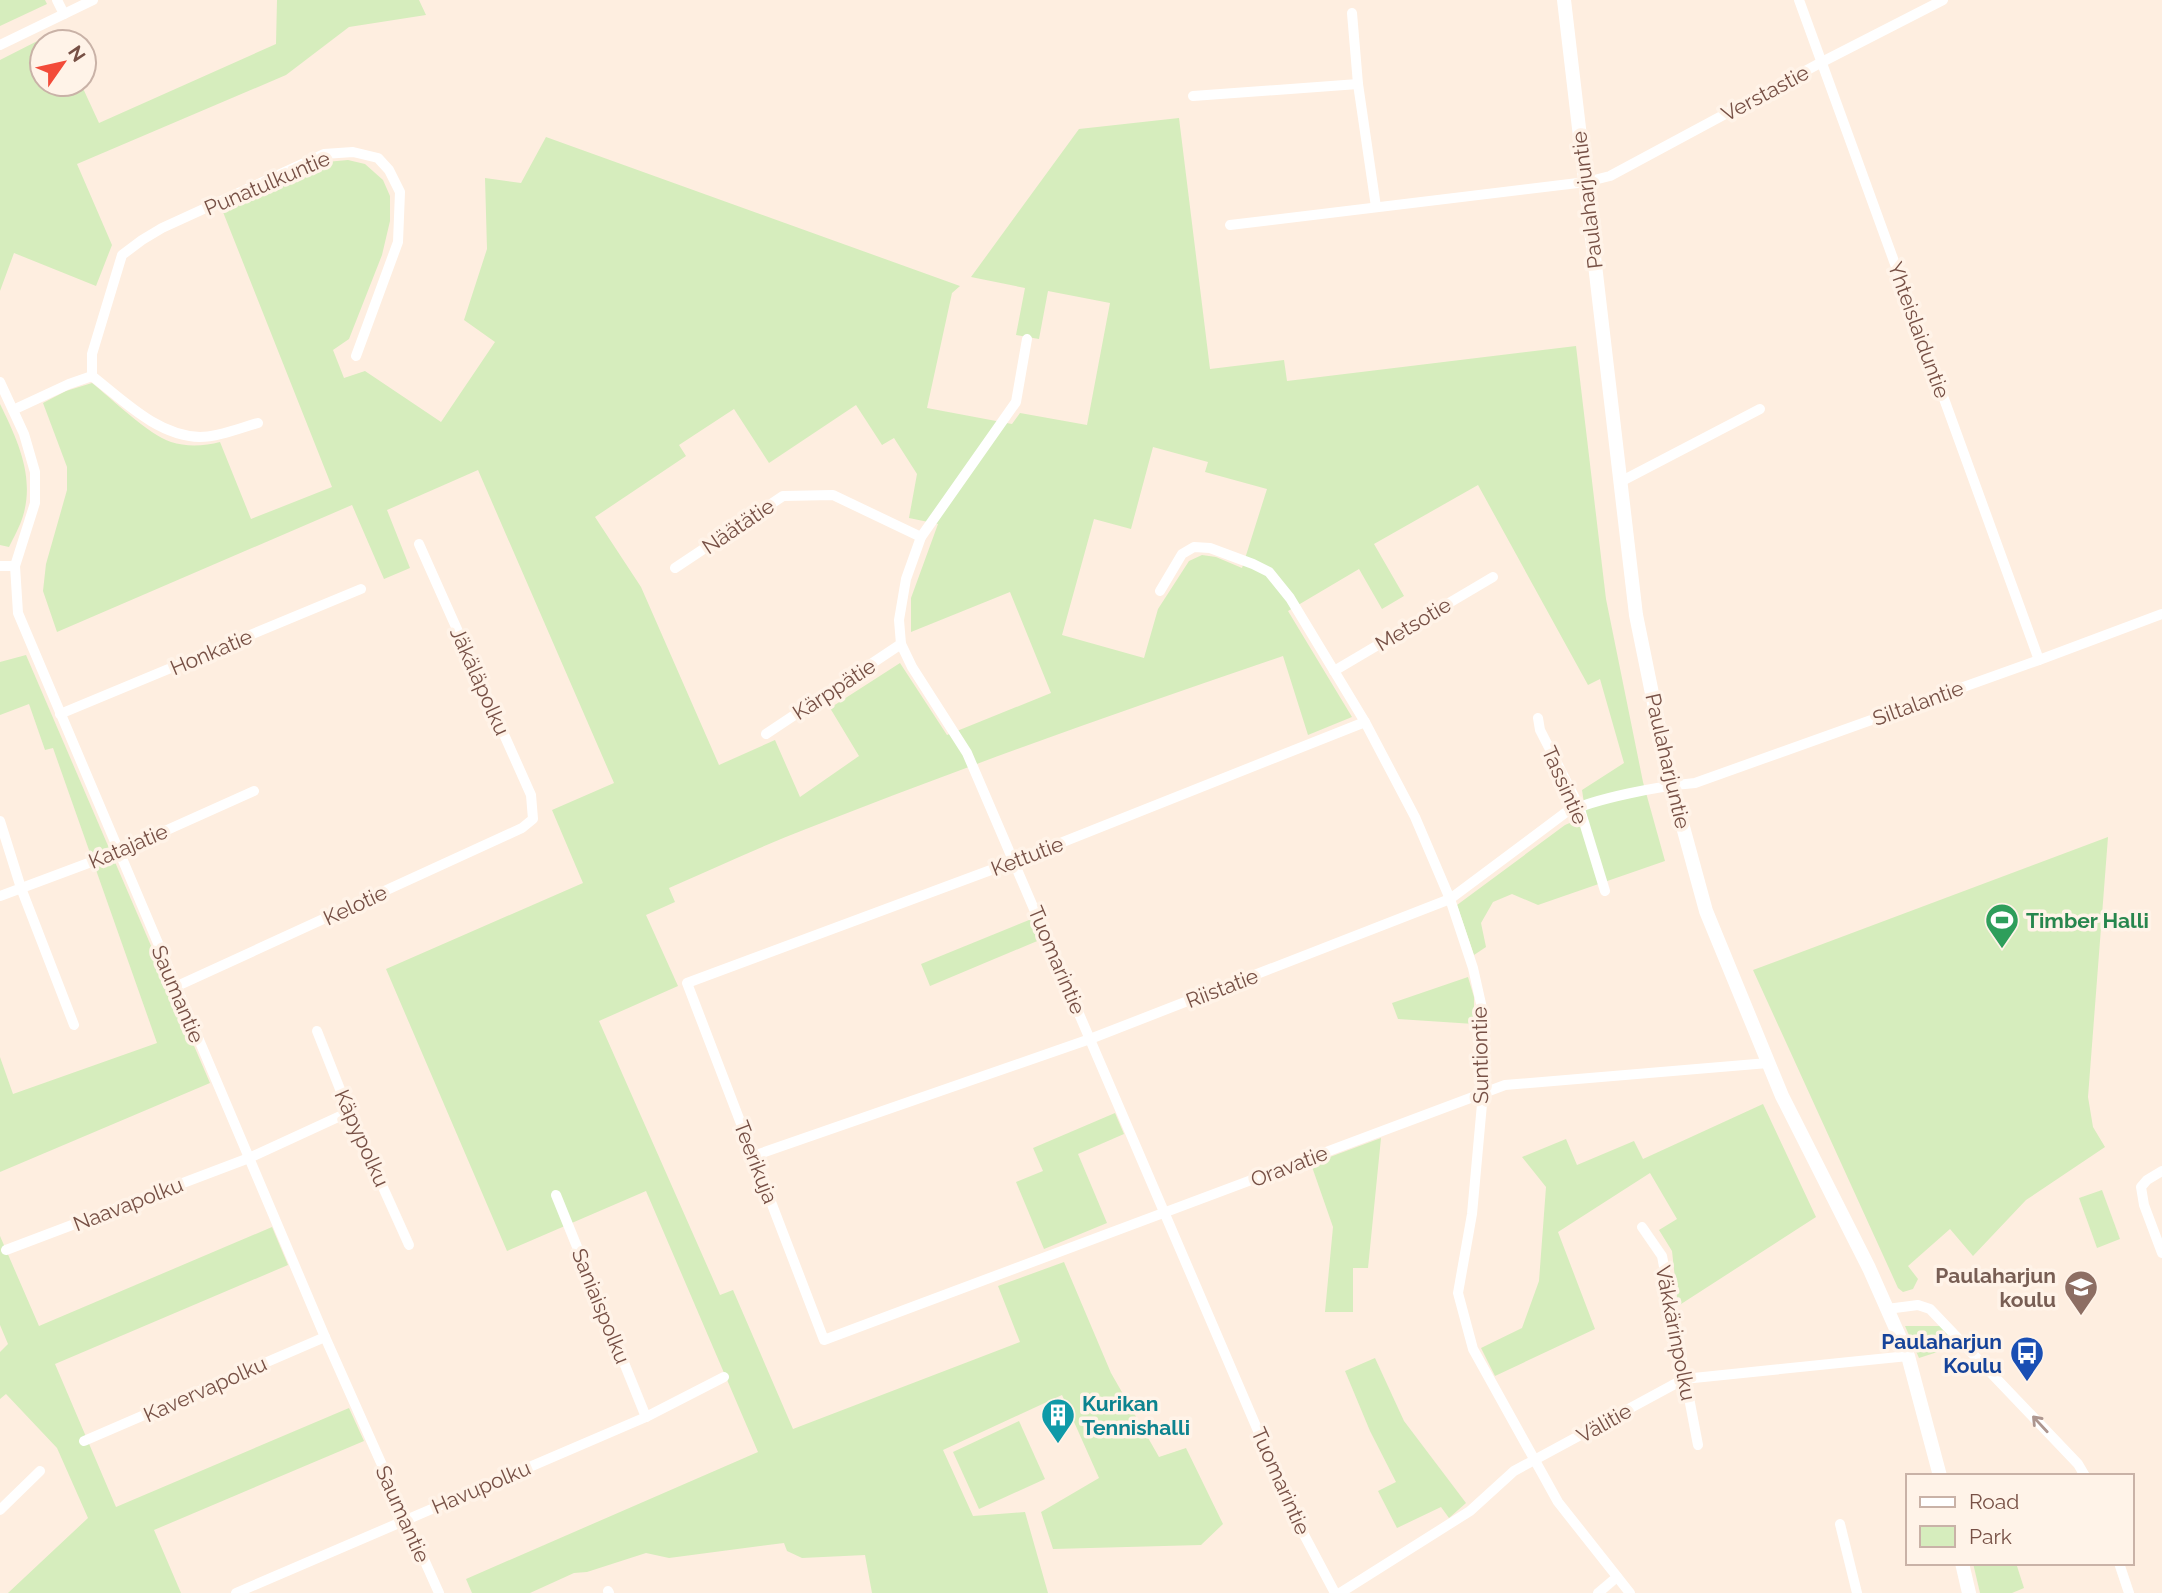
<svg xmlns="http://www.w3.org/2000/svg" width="2162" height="1593" font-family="Raleway,sans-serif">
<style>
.green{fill:#d6edbd;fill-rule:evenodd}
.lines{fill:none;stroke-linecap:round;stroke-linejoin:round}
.street{stroke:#fff;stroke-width:10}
.secondary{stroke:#fff;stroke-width:14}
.oneway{stroke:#ad968f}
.labels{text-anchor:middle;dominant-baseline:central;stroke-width:7;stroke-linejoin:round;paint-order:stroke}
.street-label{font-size:21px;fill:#775045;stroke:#fff3e8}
.leisure-label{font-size:21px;font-weight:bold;fill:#27864d;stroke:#fff3e8;text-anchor:start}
.education-label{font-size:21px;font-weight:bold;fill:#785e54;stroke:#fff3e8;text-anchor:end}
.transit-label{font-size:21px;font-weight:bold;fill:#164399;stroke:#fff3e8;text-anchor:end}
.culture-label{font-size:21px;font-weight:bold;fill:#0d838f;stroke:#fff3e8;text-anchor:start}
</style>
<rect width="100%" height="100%" fill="#feeee0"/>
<g class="green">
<path d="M 0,0 L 45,0 L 47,4 L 0,26 Z"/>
<path d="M 277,0 L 419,0 L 426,15 L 349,27 L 286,75 L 77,164 L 112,245 L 96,286 L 14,253 L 0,291 L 0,60 L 57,31 L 62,42 L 42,42 L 42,84 L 81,84 L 99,123 L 276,44 Z"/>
<path d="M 1179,118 L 1210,369 L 1284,360 L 1287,381 L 1576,346 L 1606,599 L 1643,782 L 1665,861 L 1538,905 L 1512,894 L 1493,902 L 1481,923 L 1486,947 L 1474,955 L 1457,905 L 1565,825 L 1586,816 L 1582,790 L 1624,763 L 1600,679 L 1588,685 L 1478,485 L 1374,544 L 1404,596 L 1382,609 L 1359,569 L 1288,611 L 1352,717 L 1308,735 L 1283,656 C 1123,710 964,767 806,829 C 760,847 715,868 669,888 L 675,902 L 646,915 L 678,986 L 599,1021 L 720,1295 L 733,1290 L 793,1429 L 1020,1342 L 998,1286 L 1064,1262 L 1111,1373 L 1159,1457 L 1186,1448 L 1223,1524 L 1201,1545 L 1053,1549 L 1041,1512 L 1099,1478 L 1062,1395 L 943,1450 L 973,1516 L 1025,1512 L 1048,1593 L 872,1593 L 865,1555 L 802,1558 L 787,1551 L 784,1543 L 669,1558 L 646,1553 L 587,1572 L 574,1573 L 530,1593 L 472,1593 L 466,1579 L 758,1452 L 646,1191 L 507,1251 L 386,969 L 583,883 L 552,810 L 614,783 L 478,470 L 387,510 L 410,568 L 384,579 L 352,505 L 57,632 L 43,591 L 46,564 L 67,490 L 67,467 L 43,403 L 66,391 L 92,383 C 111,398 149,435 171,442 C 186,447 205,446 220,442 L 251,519 L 332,487 L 223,212 L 326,162 L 348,160 L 365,164 L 383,180 L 390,196 L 390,221 L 382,255 L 349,339 L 333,350 L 344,378 L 365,371 L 441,422 L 495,342 L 464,320 L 487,249 L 485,178 L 521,183 L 546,137 L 960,286 L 952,293 L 927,408 L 1012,424 L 1020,413 L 1087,425 L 1110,303 L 1048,291 L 1039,339 L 1016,335 L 1025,288 L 971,277 L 1079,129 ZM 856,405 L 882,445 L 894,438 L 917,474 L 909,518 L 938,524 L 911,598 L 911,632 L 1010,592 L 1051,693 L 947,735 L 900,663 L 830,708 L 859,756 L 800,797 L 775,740 L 719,765 L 641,587 L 595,517 L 686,456 L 679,445 L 734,409 L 769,463 ZM 1153,447 L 1208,462 L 1205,472 L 1267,489 L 1242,568 L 1216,557 L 1202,555 L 1189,561 L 1158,609 L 1144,658 L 1062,635 L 1094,519 L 1131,529 Z"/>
<path d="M 0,404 C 17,439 35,476 23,516 C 20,526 14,537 9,547 L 0,545 Z"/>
<path d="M 26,655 L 210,1083 L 0,1172 L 0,1057 L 13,1094 L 157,1043 L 53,748 L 45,750 L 29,704 L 0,715 L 0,662 Z"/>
<path d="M 2108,837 L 2088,1097 L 2093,1127 L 2105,1147 L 2026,1200 L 1973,1256 L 1950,1229 L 1908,1266 L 1918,1279 L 1913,1289 L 1903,1292 L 1898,1288 L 1753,970 Z"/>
<path d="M 1034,918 L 1042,939 L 930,986 L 921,964 Z"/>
<path d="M 1468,977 L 1474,997 L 1474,1024 L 1398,1019 L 1392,1003 Z"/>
<path d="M 1763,1104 L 1816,1217 L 1678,1306 L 1672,1251 L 1659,1230 L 1677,1219 L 1650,1173 L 1558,1232 L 1595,1329 L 1495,1376 L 1481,1348 L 1522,1328 L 1539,1281 L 1546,1187 L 1522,1157 L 1566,1139 L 1577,1165 L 1634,1141 L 1643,1159 Z"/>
<path d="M 1115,1113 L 1124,1134 L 1078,1154 L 1107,1223 L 1044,1249 L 1016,1182 L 1043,1171 L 1033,1148 Z"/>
<path d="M 1381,1138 L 1368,1268 L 1353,1268 L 1353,1312 L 1325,1312 L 1333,1227 L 1311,1164 Z"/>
<path d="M 2102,1190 L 2120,1239 L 2097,1248 L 2079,1198 Z"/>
<path d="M 272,1227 L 288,1265 L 55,1364 L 116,1507 L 349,1408 L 364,1441 L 154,1530 L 181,1593 L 8,1593 L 88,1518 L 57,1448 L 6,1394 L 0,1399 L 0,1352 L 8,1344 L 0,1325 L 0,1236 L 39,1326 Z"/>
<path d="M 1905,1326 L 1940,1326 L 1959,1345 L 1919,1358 Z"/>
<path d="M 1375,1358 L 1404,1421 L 1466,1503 L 1449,1518 L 1441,1507 L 1397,1528 L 1378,1491 L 1396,1482 L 1370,1431 L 1345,1371 Z"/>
<path d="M 1019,1421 L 1045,1479 L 979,1509 L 953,1452 Z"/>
<path d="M 1973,1563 L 2016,1563 L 2024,1588 L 2012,1593 L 1980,1593 Z"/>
</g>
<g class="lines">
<g class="street">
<path d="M 57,0 L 64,14"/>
<path d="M 1799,0 L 2039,660"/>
<path d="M 1352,13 L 1358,84 L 1376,207"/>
<path d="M 0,45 L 93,0"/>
<path d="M 1193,96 L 1358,84"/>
<path d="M 1230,225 L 1586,182 L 1610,176 L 1822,62 L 1943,0"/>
<path d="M 1027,339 L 1016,402 L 921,537 L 906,579 L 899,620 L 901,644 L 912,667 L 967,753 L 1274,1468 L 1301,1529 L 1335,1593"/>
<path d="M 92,376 C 124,401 158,436 200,437 C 218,437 240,428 258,423"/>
<path d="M 0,382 L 24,434 L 35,472 L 35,503 L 15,566 L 18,613 L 325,1337 L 439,1593"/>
<path d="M 13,410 L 69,384 L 92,376 L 92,354 L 122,255 L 142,240 L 162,228 L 324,154 L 353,152 L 378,158 L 389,170 L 400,192 L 398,242 L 356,356"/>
<path d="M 1620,482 L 1760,409"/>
<path d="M 0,566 L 15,566"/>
<path d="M 675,568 L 783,496 L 833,495 L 921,537"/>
<path d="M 1160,591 L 1182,554 L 1194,547 L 1210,548 L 1253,564 L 1269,572 L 1290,598 L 1365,722 L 1415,817 L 1450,899 L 1473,968 L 1484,1017 L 1483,1093 L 1472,1214 L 1458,1293 L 1473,1349 L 1558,1502 L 1630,1593"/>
<path d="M 1334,671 L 1493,577"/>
<path d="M 60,714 L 361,589"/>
<path d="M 1538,718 L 1540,730 L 1579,806 L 1605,891"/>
<path d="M 1365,722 L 1015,861 L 687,983 L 824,1340 L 1505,1085 L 1768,1063"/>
<path d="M 766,734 L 901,644"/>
<path d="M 0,821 L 21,888 L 74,1025"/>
<path d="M 0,896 L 118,852 L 254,791"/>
<path d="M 175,987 L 522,828 L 533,819 L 531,795 L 419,544"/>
<path d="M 317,1031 L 349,1112 L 409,1245"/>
<path d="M 753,1156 L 1090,1039 L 1450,899 L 1565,813 C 1596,798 1660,786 1695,783 L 2039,660 L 2162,614"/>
<path d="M 2162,1171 L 2147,1180 L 2141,1187 L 2144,1205 L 2162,1253"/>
<path d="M 556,1195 L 646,1417"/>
<path d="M 1642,1227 L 1662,1256 L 1698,1445"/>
<path d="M 6,1250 L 249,1158 L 349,1112"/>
<path d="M 1887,1309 L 1918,1305 L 1930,1309 L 2078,1464 L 2085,1476"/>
<path d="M 84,1441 L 325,1337"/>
<path d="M 0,1510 L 40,1471"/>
<path d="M 1840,1524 L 1857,1593"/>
<path d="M 2119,1563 L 2129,1593"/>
<path d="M 608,1591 L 609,1593"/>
<path d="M 236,1593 L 646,1417 L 724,1377"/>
<path d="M 1340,1593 L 1470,1511 L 1514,1471 L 1684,1379 L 1908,1356"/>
<path d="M 1598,1593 L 1617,1577"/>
</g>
<g class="secondary">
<path d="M 1564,0 L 1636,615 L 1668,772 L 1706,911 L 1782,1096 L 1869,1268 L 1908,1356 L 1940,1476"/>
<path d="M 1962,1563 L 1969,1593"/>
</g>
</g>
<defs><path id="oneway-shaft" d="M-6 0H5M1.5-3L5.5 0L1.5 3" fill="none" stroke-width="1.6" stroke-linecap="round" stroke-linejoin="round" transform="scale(1.75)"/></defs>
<use class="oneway" href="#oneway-shaft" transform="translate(2040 1424) rotate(-133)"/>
<defs>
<g id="stadium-pin" transform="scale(1.75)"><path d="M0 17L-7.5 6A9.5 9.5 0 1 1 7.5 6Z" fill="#2e9e5b" stroke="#fff3e8"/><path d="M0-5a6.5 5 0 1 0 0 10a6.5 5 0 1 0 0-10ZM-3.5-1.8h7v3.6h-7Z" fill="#fff"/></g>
<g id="school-pin" transform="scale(1.75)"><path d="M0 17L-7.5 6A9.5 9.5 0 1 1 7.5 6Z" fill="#8d6e63" stroke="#fff3e8"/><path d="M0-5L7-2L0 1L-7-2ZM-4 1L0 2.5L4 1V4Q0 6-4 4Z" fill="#fff"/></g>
<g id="bus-pin" transform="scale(1.75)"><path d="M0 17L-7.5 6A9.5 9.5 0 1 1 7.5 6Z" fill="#1a4fb4" stroke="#fff3e8"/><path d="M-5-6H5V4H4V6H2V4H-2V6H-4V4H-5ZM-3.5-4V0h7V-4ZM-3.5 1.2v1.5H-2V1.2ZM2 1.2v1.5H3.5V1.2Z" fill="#fff"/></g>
<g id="building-pin" transform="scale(1.75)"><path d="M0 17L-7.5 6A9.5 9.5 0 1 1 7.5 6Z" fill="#0f9aa8" stroke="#fff3e8"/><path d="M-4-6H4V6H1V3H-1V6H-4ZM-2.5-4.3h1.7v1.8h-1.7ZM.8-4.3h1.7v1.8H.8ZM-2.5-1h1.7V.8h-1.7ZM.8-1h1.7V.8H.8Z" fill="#fff"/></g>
</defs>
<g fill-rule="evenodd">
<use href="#stadium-pin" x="2002" y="920"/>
<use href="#school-pin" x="2081" y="1287"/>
<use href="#bus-pin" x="2027" y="1353"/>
<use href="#building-pin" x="1058" y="1415"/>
</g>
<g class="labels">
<g class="street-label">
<text transform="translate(1765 93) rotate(-28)">Verstastie</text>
<text transform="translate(267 183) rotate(-23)">Punatulkuntie</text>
<text transform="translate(1587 200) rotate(-97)">Paulaharjuntie</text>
<text transform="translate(1919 330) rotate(70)">Yhteislaiduntie</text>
<text transform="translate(738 526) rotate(-34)">Näätätie</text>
<text transform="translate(1413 624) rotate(-31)">Metsotie</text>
<text transform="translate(211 652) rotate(-23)">Honkatie</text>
<text transform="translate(480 681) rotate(66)">Jäkäläpolku</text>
<text transform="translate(834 689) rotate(-33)">Kärppätie</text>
<text transform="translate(1918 703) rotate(-20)">Siltalantie</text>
<text transform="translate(1668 761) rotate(77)">Paulaharjuntie</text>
<text transform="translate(1565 785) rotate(66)">Tassintie</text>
<text transform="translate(128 846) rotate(-23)">Katajatie</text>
<text transform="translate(1027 856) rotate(-21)">Kettutie</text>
<text transform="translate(355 905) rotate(-25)">Kelotie</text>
<text transform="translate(1057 960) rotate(67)">Tuomarintie</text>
<text transform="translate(1222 988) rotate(-21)">Riistatie</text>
<text transform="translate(178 994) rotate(67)">Saumantie</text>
<text transform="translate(1480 1055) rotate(-91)">Suntiontie</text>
<text transform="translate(362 1138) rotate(66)">Käpypolku</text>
<text transform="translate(756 1162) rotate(69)">Teerikuja</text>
<text transform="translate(1289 1166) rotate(-21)">Oravatie</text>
<text transform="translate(128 1204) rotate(-21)">Naavapolku</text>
<text transform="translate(601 1306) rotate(68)">Saniaispolku</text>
<text transform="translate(1676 1333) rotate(79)">Väkkärinpolku</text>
<text transform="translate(205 1389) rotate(-24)">Kavervapolku</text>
<text transform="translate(1604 1423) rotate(-29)">Välitie</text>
<text transform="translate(1281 1481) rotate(66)">Tuomarintie</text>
<text transform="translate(481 1487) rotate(-23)">Havupolku</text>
<text transform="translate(403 1514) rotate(66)">Saumantie</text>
</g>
<g class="leisure-label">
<text x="2026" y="920">Timber Halli</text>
</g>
<g class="education-label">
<text x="2056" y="1275">Paulaharjun<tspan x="2056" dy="24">koulu</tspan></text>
</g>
<g class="transit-label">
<text x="2002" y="1341">Paulaharjun<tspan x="2002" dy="24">Koulu</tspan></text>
</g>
<g class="culture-label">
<text x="1082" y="1403">Kurikan<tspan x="1082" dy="24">Tennishalli</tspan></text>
</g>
</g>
<rect x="1906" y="1474" width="228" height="91" fill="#fff3e8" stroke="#c9b2a7" stroke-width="2"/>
<rect x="1920" y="1497" width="35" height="10" fill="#ffffff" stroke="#c9b2a7" stroke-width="2"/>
<text x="1969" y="1509" font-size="21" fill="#775045">Road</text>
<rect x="1920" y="1526" width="35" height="21" fill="#d6edbd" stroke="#c9b2a7" stroke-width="2"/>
<text x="1969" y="1544" font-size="21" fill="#775045">Park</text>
<g transform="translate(63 63) rotate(56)"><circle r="33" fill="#fff3e8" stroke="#c9b2a7" stroke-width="2"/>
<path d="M0-5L12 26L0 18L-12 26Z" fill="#f34b39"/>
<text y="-10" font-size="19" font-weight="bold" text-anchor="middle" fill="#775045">N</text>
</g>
</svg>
